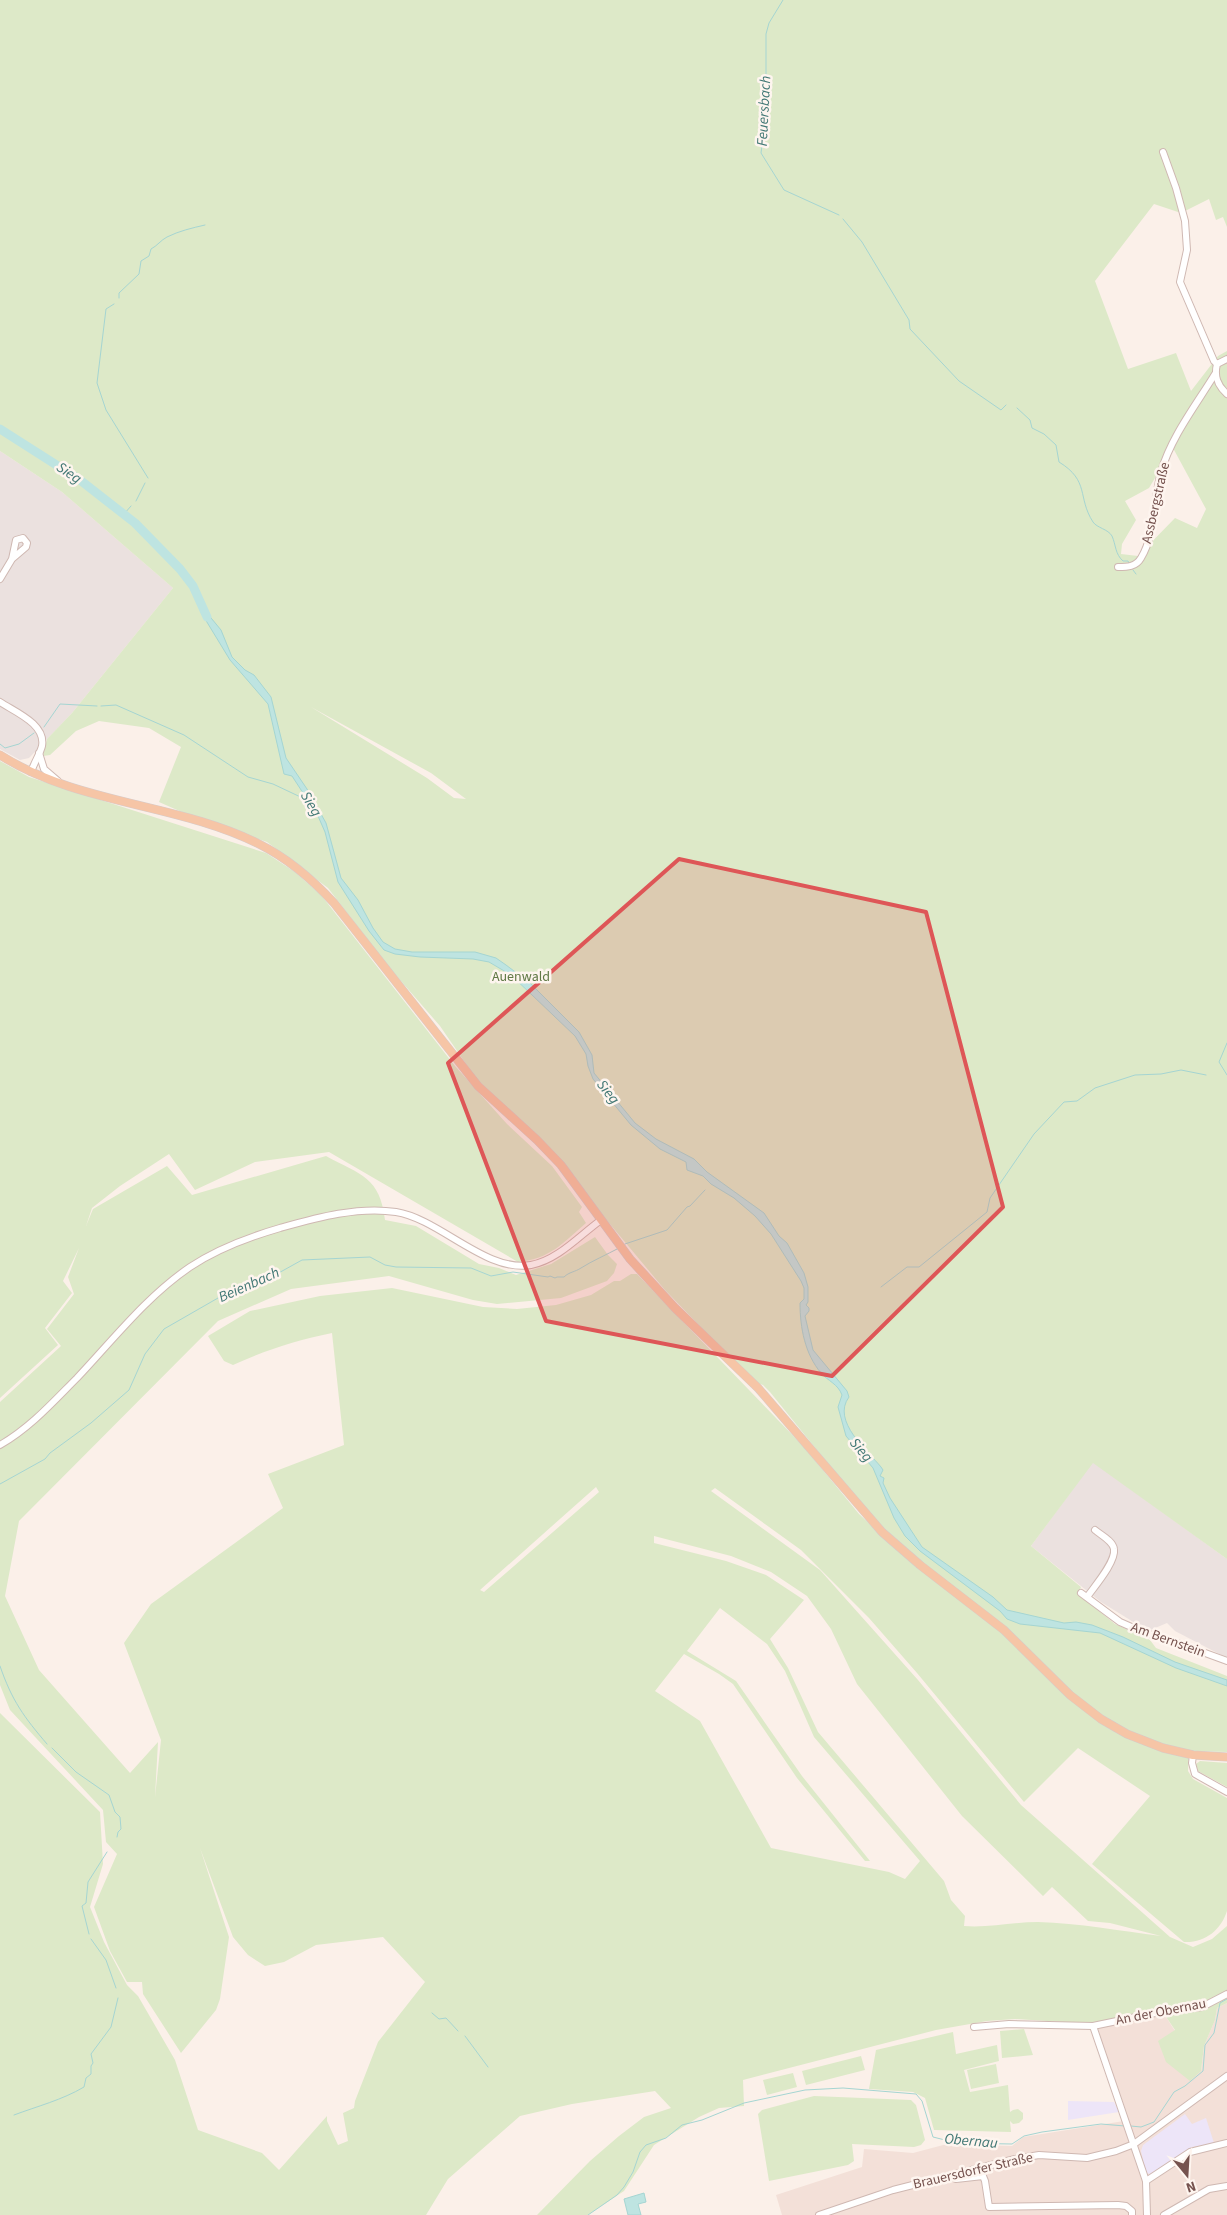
<svg xmlns="http://www.w3.org/2000/svg" width="1227" height="2215" font-family="'Source Sans 3',sans-serif">
<style>
.residential{fill:#f3e0d8}
.industrial{fill:#ebe1df}
.education{fill:#ede5f8}
.green{fill:#dde9c8;fill-rule:evenodd}
.water{fill:#bee4e1;stroke:#a5d5d2}
.lines{fill:none;stroke-linecap:round;stroke-linejoin:round}
.stream{stroke:#a5d5d2;stroke-width:1}
.river{stroke:#bee4e1;stroke-width:9}
.minor-casing{stroke:#cfb8b2;stroke-width:8}
.major-casing{stroke:#d6cbca;stroke-width:9}
.minor{stroke:#fff;stroke-width:6}
.major{stroke:#f6c5a6;stroke-width:8}
.marked{fill:#de5657;fill-opacity:0.2;stroke:#de5657;stroke-width:4;stroke-linejoin:round}
.labels{text-anchor:middle;dominant-baseline:central;stroke-width:5;stroke-linejoin:round;paint-order:stroke}
.street-label{font-size:14px;fill:#75524e;stroke:#fef5ef}
.park-label{font-size:14px;fill:#617946;stroke:#fef5ef}
.water-label{font-size:15px;font-style:italic;fill:#427875;stroke:#fef5ef}
</style>
<rect width="100%" height="100%" fill="#fbf0e9"/>
<path class="residential" d="M 1227,2003 L 1227,2215 L 782,2215 L 776,2195 L 862,2167 L 864,2149 L 913,2153 L 947,2144 L 1012,2146 L 1023,2137 L 1124,2121 L 1090,2026 L 1164,2014 L 1201,2071 L 1204,2046 L 1215,2020 L 1217,2008 Z"/>
<g class="industrial">
<path d="M 0,451 L 62,492 L 173,588 L 72,713 L 29,758 L 20,760 L 0,749 Z"/>
<path d="M 1093,1462 L 1227,1559 L 1227,1658 L 1175,1631 L 1167,1623 L 1148,1631 L 1101,1602 L 1031,1546 Z"/>
</g>
<g class="education">
<path d="M 1068,2101 L 1114,2102 L 1119,2112 L 1068,2120 Z"/>
<path d="M 1185,2114 L 1192,2124 L 1206,2118 L 1214,2143 L 1192,2147 L 1150,2174 L 1146,2173 L 1141,2151 L 1143,2145 Z"/>
</g>
<g class="green">
<path d="M 0,0 L 1227,0 L 1227,227 L 1223,217 L 1216,220 L 1209,199 L 1181,213 L 1154,204 L 1095,281 L 1128,369 L 1176,353 L 1191,391 L 1218,356 L 1227,351 L 1227,1559 L 1093,1463 L 1031,1546 L 1081,1587 L 1078,1594 L 1115,1624 L 1150,1640 L 1156,1648 L 1227,1676 L 1227,1752 L 1189,1751 L 1188,1771 L 1193,1779 L 1227,1798 L 1227,1911 C 1221,1930 1205,1943 1184,1942 L 1092,1864 L 1150,1796 L 1078,1748 L 1024,1802 L 917,1673 L 869,1618 L 801,1550 L 715,1488 L 711,1491 L 820,1570 L 918,1680 L 1021,1805 L 1170,1937 L 1193,1947 L 1212,1939 L 1227,1926 L 1227,2003 L 1217,2008 L 1215,2020 L 1204,2046 L 1201,2071 L 1190,2081 L 1166,2062 L 1158,2041 L 1175,2030 L 1164,2014 L 1094,2024 L 1015,2019 L 987,2021 L 936,2030 L 743,2080 L 744,2106 L 719,2108 L 699,2117 L 654,2145 L 624,2191 L 588,2215 L 537,2215 L 590,2161 L 619,2136 L 644,2117 L 671,2108 L 655,2091 L 572,2104 L 520,2116 L 448,2179 L 426,2215 L 0,2215 L 0,1713 L 100,1812 L 103,1864 L 90,1907 L 104,1942 L 127,1985 L 138,1996 L 175,2060 L 198,2130 L 262,2153 L 279,2170 L 327,2116 L 327,2121 L 338,2145 L 348,2141 L 343,2113 L 354,2108 L 355,2101 L 378,2042 L 425,1982 L 383,1937 L 316,1945 L 284,1962 L 265,1966 L 248,1955 L 233,1937 L 200,1848 L 229,1937 L 220,1999 L 216,2010 L 181,2053 L 143,1994 L 142,1982 L 127,1982 L 110,1951 L 94,1907 L 117,1854 L 106,1842 L 103,1810 L 10,1710 L 0,1685 L 0,1402 L 61,1346 L 47,1329 L 74,1294 L 68,1277 L 79,1248 L 63,1281 L 72,1293 L 45,1328 L 58,1345 L 0,1398 L 0,761 L 29,777 L 266,853 L 295,872 L 321,895 L 455,1066 L 507,1124 L 552,1166 L 582,1207 L 579,1212 L 586,1223 C 563,1243 550,1259 518,1262 L 329,1152 L 255,1162 L 195,1190 L 169,1154 L 120,1186 L 92,1208 L 86,1226 L 93,1209 L 167,1166 L 192,1195 L 326,1156 C 361,1175 380,1177 385,1220 L 416,1226 L 479,1264 L 499,1268 L 516,1275 L 551,1264 L 595,1237 L 608,1255 L 617,1264 L 614,1273 L 607,1281 L 561,1298 L 497,1304 L 473,1300 L 389,1276 L 291,1289 L 218,1321 L 19,1521 L 5,1596 L 39,1670 L 130,1773 L 158,1742 L 155,1797 L 161,1740 L 124,1643 L 151,1604 L 283,1508 L 268,1474 L 344,1445 L 332,1333 C 297,1340 266,1350 233,1365 L 224,1361 L 208,1336 L 250,1311 L 320,1296 L 392,1288 L 483,1307 L 517,1309 L 556,1305 L 591,1295 L 614,1281 L 620,1281 L 631,1274 L 637,1274 L 804,1447 L 859,1514 L 916,1567 L 921,1562 L 872,1518 L 770,1392 L 763,1385 L 754,1382 L 665,1290 L 539,1139 L 475,1077 L 440,1026 L 388,966 L 328,888 L 267,842 L 193,817 L 159,802 L 181,747 L 149,728 L 99,721 L 76,731 L 50,755 L 43,756 L 47,739 L 72,713 L 173,588 L 62,492 L 0,451 ZM 1173,448 L 1206,509 L 1197,528 L 1175,518 L 1138,556 L 1121,554 L 1122,544 L 1136,520 L 1125,501 L 1149,488 ZM 311,707 L 431,773 L 466,799 L 454,798 L 427,778 ZM 596,1487 L 599,1492 L 484,1592 L 480,1590 ZM 654,1536 L 731,1556 L 771,1572 L 807,1596 L 831,1629 L 857,1684 L 962,1816 L 1043,1896 L 1052,1887 L 1088,1921 L 1110,1923 L 1161,1936 C 1120,1931 1079,1923 1038,1922 C 1013,1922 988,1928 964,1926 L 965,1916 L 951,1900 L 944,1881 L 818,1732 L 788,1668 L 770,1639 L 804,1600 L 766,1575 L 726,1561 L 654,1543 ZM 720,1608 L 767,1644 L 785,1671 L 814,1737 L 920,1861 L 905,1879 L 889,1872 L 771,1848 L 700,1721 L 655,1691 L 684,1654 L 719,1674 L 733,1684 L 797,1778 L 865,1861 L 870,1861 L 802,1776 L 736,1681 L 687,1651 Z"/>
<path d="M 1200,1761 L 1227,1763 L 1227,1787 L 1198,1771 L 1196,1764 Z"/>
<path d="M 1024,2029 L 1033,2055 L 1002,2058 L 1000,2031 Z"/>
<path d="M 953,2032 L 956,2054 L 997,2045 L 999,2061 L 964,2070 L 970,2092 L 1008,2085 L 1010,2112 L 1013,2110 L 1018,2109 L 1023,2113 L 1023,2119 L 1019,2123 L 1013,2124 L 1010,2121 L 1011,2132 L 934,2130 L 925,2098 L 913,2092 L 869,2089 L 876,2050 Z"/>
<path d="M 861,2056 L 865,2070 L 806,2085 L 802,2071 Z"/>
<path d="M 996,2064 L 999,2083 L 971,2089 L 967,2070 Z"/>
<path d="M 793,2073 L 797,2087 L 767,2095 L 763,2080 Z"/>
<path d="M 814,2096 L 911,2100 L 916,2105 L 925,2140 L 921,2145 L 914,2147 L 852,2144 L 854,2161 L 848,2165 L 769,2181 L 758,2114 L 762,2110 Z"/>
</g>
<g class="water">
<path d="M 202,607 L 221,630 L 232,657 L 245,670 L 254,675 L 271,697 L 286,758 L 307,789 L 326,823 L 341,878 L 358,900 L 373,928 L 383,942 L 395,949 L 412,952 L 475,952 L 496,958 L 506,965 L 530,983 L 579,1032 L 592,1055 L 594,1073 L 635,1123 L 656,1139 L 694,1159 L 707,1172 L 764,1213 L 779,1236 L 787,1243 L 804,1273 L 808,1287 L 808,1302 L 806,1305 L 809,1308 L 809,1311 L 805,1316 L 813,1350 L 847,1391 L 849,1397 C 831,1421 868,1451 881,1467 L 883,1470 L 880,1476 L 884,1478 L 883,1483 L 890,1498 L 922,1547 L 993,1597 L 1007,1610 L 1064,1623 L 1076,1622 L 1092,1625 L 1123,1637 L 1175,1662 L 1227,1680 L 1227,1686 L 1176,1668 L 1100,1633 L 1020,1624 L 1007,1619 L 1000,1611 L 920,1551 L 905,1536 L 894,1518 L 873,1468 L 846,1436 L 838,1407 L 842,1395 C 838,1384 828,1381 821,1373 C 805,1354 800,1328 800,1303 L 804,1299 L 804,1288 L 801,1281 L 771,1234 L 755,1216 L 734,1198 L 711,1184 L 703,1176 L 687,1170 L 686,1162 L 660,1149 L 631,1125 L 593,1079 L 588,1066 L 586,1054 L 575,1036 L 511,975 L 489,962 L 473,959 L 420,957 L 395,954 L 384,950 L 369,931 L 338,882 L 325,832 L 318,816 L 292,776 L 284,774 L 268,704 L 230,660 L 202,614 Z"/>
<path d="M 644,2193 L 646,2202 L 638,2204 L 641,2215 L 628,2215 L 624,2199 Z"/>
</g>
<g class="lines">
<g class="stream">
<path d="M 783,0 L 769,23 L 766,34 L 766,114 L 761,153 L 784,190 L 839,215"/>
<path d="M 843,219 L 862,242 L 909,320 L 910,329 L 959,381 L 1001,410 L 1006,405"/>
<path d="M 119,298 L 119,293 L 139,274 L 141,261 L 149,256 L 151,249 C 157,246 161,240 167,237 C 179,231 192,228 205,225"/>
<path d="M 114,304 L 106,309 L 97,383 L 106,410 L 148,478"/>
<path d="M 1017,408 L 1030,420 L 1032,428 L 1044,434 L 1056,445 L 1059,462 C 1090,481 1077,497 1093,522 C 1097,528 1108,529 1112,536 C 1116,545 1115,554 1123,561 L 1128,561 L 1129,563"/>
<path d="M 136,501 L 145,483"/>
<path d="M 124,514 L 131,506"/>
<path d="M 1133,570 L 1136,574"/>
<path d="M 101,706 L 116,705 L 184,735 L 248,777 L 273,784 L 309,801"/>
<path d="M 44,727 L 60,704 L 97,706"/>
<path d="M 0,744 L 5,748 L 19,744 L 34,733"/>
<path d="M 1227,1043 L 1219,1062 L 1227,1075"/>
<path d="M 625,1244 L 667,1230 L 687,1207 L 690,1206 L 705,1190"/>
<path d="M 881,1287 L 907,1267 L 919,1267 L 987,1212 L 990,1198 L 1034,1134 L 1064,1102 L 1077,1101 L 1095,1088 L 1135,1075 L 1161,1074 L 1181,1070 L 1206,1075"/>
<path d="M 0,1484 L 45,1459 L 50,1453 L 91,1423 L 129,1390 L 145,1354 L 164,1329 L 218,1298 L 242,1286 L 257,1285 L 302,1260 L 370,1257 L 385,1265 L 396,1267 L 471,1268 L 491,1276 L 513,1272 L 548,1277 L 550,1276 L 555,1278 L 557,1277 L 564,1277 C 569,1272 575,1272 581,1268 C 592,1261 606,1255 619,1248"/>
<path d="M 0,1666 C 12,1701 24,1717 47,1744"/>
<path d="M 52,1748 L 76,1772 L 109,1795 L 115,1812 L 120,1817 L 121,1829 L 118,1832 L 117,1837"/>
<path d="M 89,1934 L 82,1906 L 86,1903 L 88,1882 L 107,1852"/>
<path d="M 91,1939 L 106,1960 L 116,1988"/>
<path d="M 432,2013 L 439,2019 L 446,2018 L 458,2031"/>
<path d="M 465,2036 L 488,2067"/>
<path d="M 14,2115 C 38,2106 62,2100 84,2087 L 86,2078 L 91,2074 L 91,2066 L 93,2063 L 91,2054 L 111,2027 L 118,1998"/>
<path d="M 1131,2126 L 1141,2127 L 1154,2122 L 1174,2092 L 1185,2086 L 1203,2071 L 1205,2045 L 1214,2033 L 1220,2003 L 1227,1999"/>
<path d="M 588,2215 L 617,2195 L 624,2187 L 633,2172 L 640,2152 L 646,2145 L 666,2138 L 682,2125 L 702,2120 L 744,2103 L 805,2090 L 843,2088 L 916,2094 L 922,2101 L 933,2137 L 957,2143 L 1012,2144 L 1024,2136 L 1042,2132 L 1101,2124 L 1125,2126"/>
</g>
<path class="river" d="M 0,429 L 80,480 L 135,523 L 180,569 L 193,586 L 207,617"/>
<g class="minor-casing">
<g id="minor">
<path d="M 1163,152 L 1176,188 L 1185,221 L 1187,250 L 1180,282 L 1214,361 L 1217,364"/>
<path d="M 1227,359 L 1217,364 C 1214,376 1217,385 1227,394"/>
<path d="M 1118,567 C 1127,567 1136,567 1141,558 C 1156,533 1153,500 1161,472 C 1171,437 1196,405 1215,374"/>
<path d="M 0,579 L 12,559 L 16,540 L 23,538 L 27,543 L 26,547 L 12,559"/>
<path d="M 0,702 C 15,712 46,724 42,746 C 40,754 34,763 31,772"/>
<path d="M 39,753 L 44,769 L 58,781"/>
<path d="M 0,1445 C 30,1428 53,1402 77,1378 C 113,1340 146,1297 190,1267 C 217,1249 249,1237 280,1228 C 316,1218 358,1206 396,1212 C 440,1219 486,1273 531,1265 C 558,1260 580,1235 601,1220"/>
<path d="M 1081,1593 L 1120,1622 L 1145,1633 L 1164,1638 L 1227,1661"/>
<path d="M 1087,1597 C 1094,1587 1116,1562 1114,1549 C 1113,1541 1101,1535 1095,1530"/>
<path d="M 1193,1755 L 1192,1763 L 1195,1774 L 1227,1792"/>
<path d="M 1093,2026 L 1146,2181 L 1147,2215"/>
<path d="M 974,2027 L 1009,2024 L 1093,2026 L 1160,2012 L 1202,2007 L 1227,1994"/>
<path d="M 948,2176 L 956,2179 L 983,2176 L 985,2181 L 989,2207 L 1118,2205 L 1126,2206 L 1132,2211 L 1132,2215"/>
<path d="M 1146,2181 L 1190,2152 L 1227,2143"/>
<path d="M 819,2215 L 893,2190 L 1015,2159 L 1039,2155 L 1087,2158 L 1116,2151 L 1134,2144 L 1227,2076"/>
<path d="M 1164,2215 L 1209,2189 L 1227,2186"/>
</g>
</g>
<g class="major-casing">
<path id="major" d="M 0,755 C 79,805 178,803 259,844 C 289,859 312,879 334,903 L 478,1086 L 537,1140 L 561,1165 L 630,1259 L 675,1308 L 758,1388 L 882,1532 L 920,1565 L 1004,1630 L 1070,1695 L 1101,1719 L 1127,1734 L 1163,1748 L 1193,1755 L 1227,1757"/>
</g>
<use href="#minor" class="minor"/>
<use href="#major" class="major"/>
</g>
<path class="marked" d="M 679,859 L 926,912 L 1003,1207 L 832,1376 L 546,1321 L 448,1063 Z"/>
<g class="labels">
<g class="street-label">
<text transform="translate(1156 503) rotate(-77)">Assbergstraße</text>
<text transform="translate(1168 1640) rotate(20)">Am Bernstein</text>
<text transform="translate(1161 2012) rotate(-11)">An der Obernau</text>
<text transform="translate(973 2171) rotate(-13)">Brauersdorfer Straße</text>
</g>
<g class="park-label">
<text x="521" y="977">Auenwald</text>
</g>
<g class="water-label">
<text transform="translate(764 111) rotate(-87)">Feuersbach</text>
<text transform="translate(69 473) rotate(34)">Sieg</text>
<text transform="translate(311 804) rotate(59)">Sieg</text>
<text transform="translate(608 1092) rotate(52)">Sieg</text>
<text transform="translate(249 1285) rotate(-24)">Beienbach</text>
<text transform="translate(861 1450) rotate(49)">Sieg</text>
<text transform="translate(971 2141) rotate(5)">Obernau</text>
</g>
</g>
<g transform="translate(1187 2175) rotate(162)" stroke="#fef5ef" stroke-width="4" paint-order="stroke">
<path d="M0-4L9 19L0 12L-9 19Z" fill="#75524e"/>
<text y="-8" font-size="14" font-weight="bold" text-anchor="middle" fill="#75524e">N</text>
</g>
</svg>
